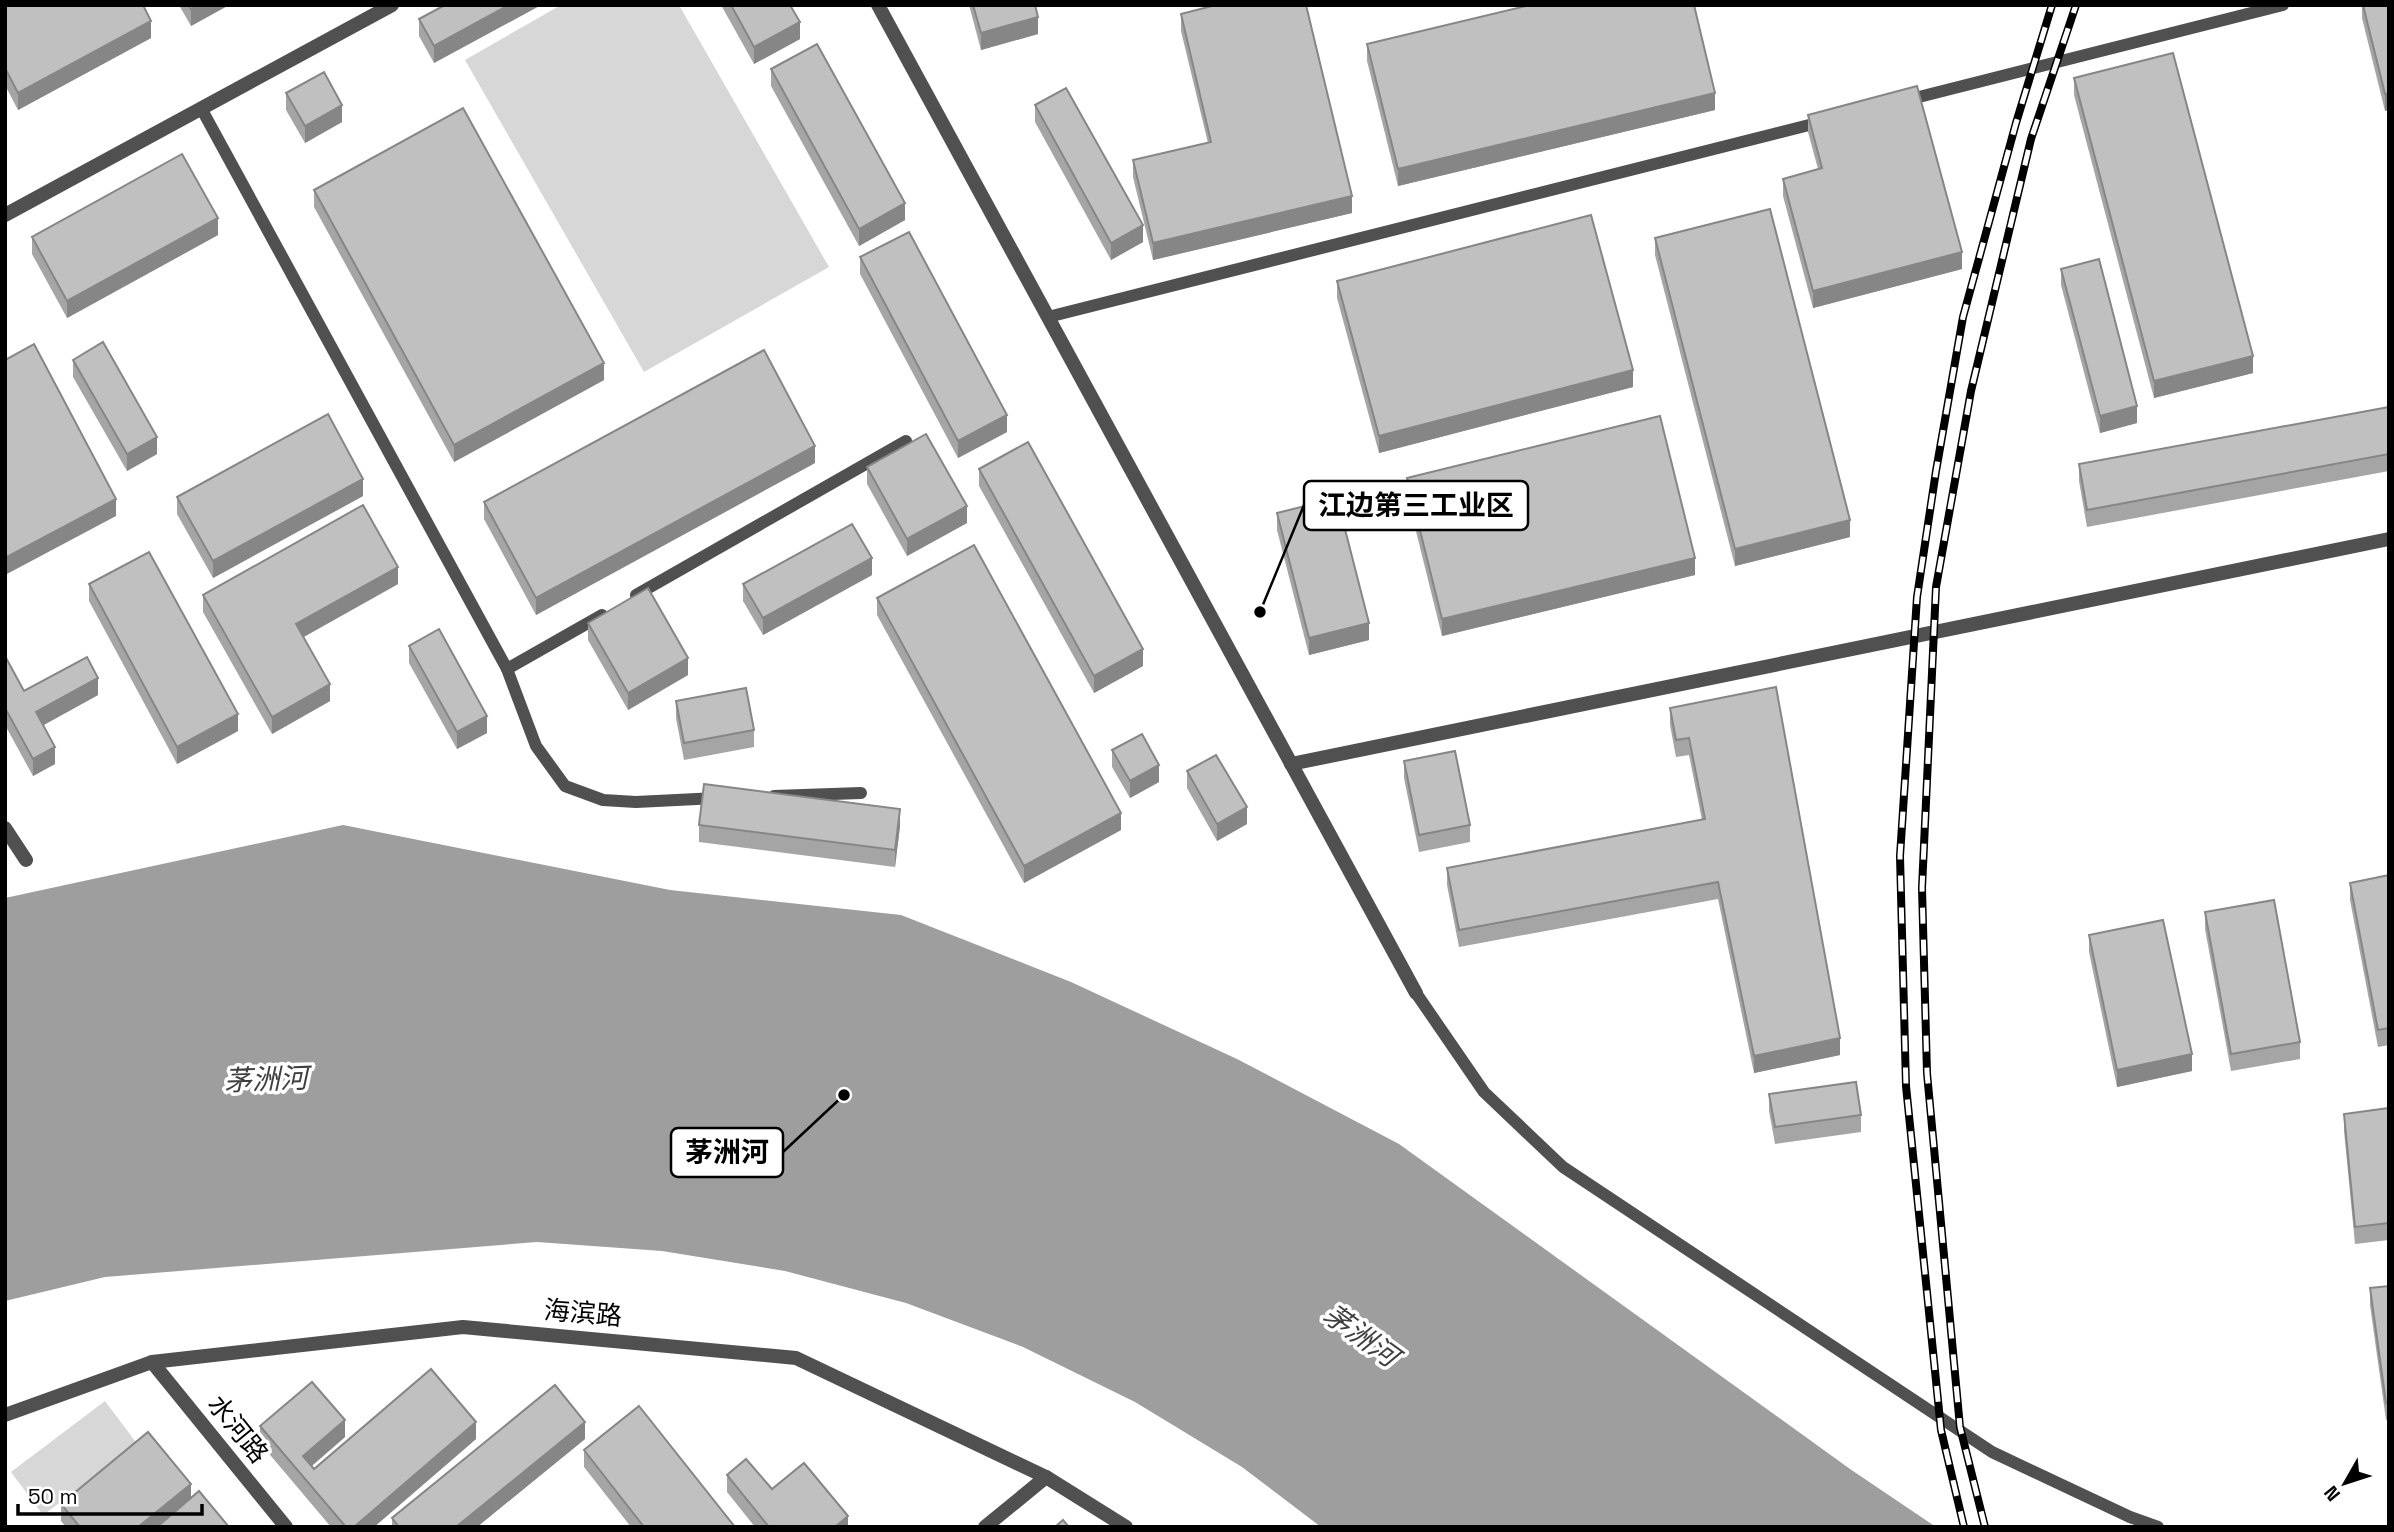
<svg xmlns="http://www.w3.org/2000/svg" width="2394" height="1532" font-family="'Space Grotesk','Noto Sans SC',sans-serif">
<style>
.green{fill:#d7d7d7}
.water{fill:#9e9e9e}
.lines{fill:none;stroke-linecap:round;stroke-linejoin:round}
.lane{stroke:#505050;stroke-width:12}
.street{stroke:#505050;stroke-width:14}
.rail-casing{stroke:#000;stroke-width:8}
.rail{stroke:#fff;stroke-width:5;stroke-dasharray:16;stroke-linecap:butt}
.wall{fill:#a5a5a5}
.shaded-wall{fill:#868686}
.building{fill:#c0c0c0;stroke:#868686;stroke-width:2}
.labels{text-anchor:middle;dominant-baseline:central;stroke-width:7;stroke-linejoin:round;paint-order:stroke}
.street-label{font-size:26px;fill:#000;stroke:#fff}
.water-label{font-size:28px;font-style:italic;fill:#3f3f3f;stroke:#fff}
.leader{fill:none;stroke:#000;stroke-width:2.5}
.callout-dot{fill:#000;stroke:#fff;stroke-width:2.5}
.callout{fill:#fff;stroke:#000;stroke-width:2.5}
.callout-label{font-size:28px;text-anchor:middle;font-weight:bold;fill:#000}
</style>
<rect width="100%" height="100%" fill="#fff"/>
<g class="green">
<path d="M 561,5 L 679,5 L 829,267 L 644,372 L 465,60 Z"/>
<path d="M 105,1401 L 138,1445 L 43,1515 L 11,1472 Z"/>
</g>
<path class="water" d="M 343,825 L 670,890 L 901,915 L 1071,982 L 1237,1059 L 1399,1144 L 1850,1469 L 1936,1527 L 1321,1527 L 1242,1467 L 1135,1402 L 1023,1347 L 906,1303 L 785,1271 L 662,1251 L 537,1242 L 105,1277 L 5,1301 L 5,898 Z"/>
<g class="lines">
<g class="lane">
<path d="M 1907,100 L 2283,5"/>
<path d="M 201,108 L 507,669 L 602,615"/>
<path d="M 1048,317 L 1821,122"/>
<path d="M 636,595 L 906,441"/>
<path d="M 507,669 L 536,746 L 565,786 L 603,800 L 636,802 L 717,798"/>
<path d="M 774,796 L 861,793"/>
<path d="M 1416,993 L 1484,1092 L 1563,1167 L 1992,1452 L 2130,1517 L 2158,1527"/>
</g>
<g class="street">
<path d="M 878,5 L 1416,993"/>
<path d="M 5,215 L 392,5"/>
<path d="M 1291,764 L 2389,539"/>
<path d="M 5,828 L 26,860"/>
<path d="M 152,1362 L 286,1527"/>
<path d="M 5,1415 L 152,1362 L 463,1327 L 796,1358 L 1046,1477 L 1126,1527"/>
<path d="M 985,1527 L 1046,1477"/>
</g>
<g class="rail-casing">
<g id="rail">
<path d="M 1964,1527 L 1941,1430 L 1906,1086 L 1900,856 L 1917,597 L 1936,471 L 1963,317 L 2016,123 L 2052,5"/>
<path d="M 1985,1527 L 1960,1427 L 1927,1073 L 1922,888 L 1936,587 L 1971,391 L 2031,139 L 2076,5"/>
</g>
</g>
<use href="#rail" class="rail"/>
</g>
<g class="wall">
<path d="M 5,5 L 151,38 L 18,110 L 5,85 Z"/>
<path d="M 179,5 L 229,5 L 191,26 Z"/>
<path d="M 445,5 L 541,5 L 434,63 L 419,36 L 419,19 Z"/>
<path d="M 721,5 L 790,5 L 800,39 L 754,64 Z"/>
<path d="M 969,5 L 1035,5 L 1038,34 L 981,50 Z"/>
<path d="M 2362,5 L 2389,5 L 2385,111 L 2362,18 Z"/>
<path d="M 1181,14 L 1352,213 L 1153,260 L 1133,177 L 1133,160 L 1208,143 L 1181,31 Z"/>
<path d="M 1367,44 L 1715,110 L 1398,186 L 1367,61 Z"/>
<path d="M 771,69 L 905,220 L 859,246 L 771,86 Z"/>
<path d="M 2074,78 L 2253,373 L 2154,398 L 2074,95 Z"/>
<path d="M 286,93 L 342,122 L 305,143 L 286,110 Z"/>
<path d="M 1035,105 L 1143,242 L 1111,260 L 1035,122 Z"/>
<path d="M 1808,115 L 1962,269 L 1813,308 L 1783,196 L 1783,179 L 1818,169 L 1808,132 Z"/>
<path d="M 314,190 L 604,380 L 454,462 L 314,207 Z"/>
<path d="M 218,235 L 67,318 L 32,254 L 32,237 Z"/>
<path d="M 1655,238 L 1850,537 L 1735,566 L 1655,255 Z"/>
<path d="M 860,257 L 1007,432 L 958,458 L 860,274 Z"/>
<path d="M 2061,269 L 2137,423 L 2100,433 L 2061,285 Z"/>
<path d="M 1337,281 L 1633,387 L 1379,453 L 1337,298 Z"/>
<path d="M 73,360 L 157,454 L 127,471 L 73,377 Z"/>
<path d="M 2389,407 L 2389,471 L 2087,527 L 2079,481 L 2079,464 Z"/>
<path d="M 815,463 L 536,615 L 484,519 L 484,502 Z"/>
<path d="M 867,467 L 967,523 L 907,556 L 867,484 Z"/>
<path d="M 979,469 L 1143,666 L 1094,693 L 979,486 Z"/>
<path d="M 1407,478 L 1695,575 L 1442,636 L 1407,495 Z"/>
<path d="M 363,496 L 213,578 L 177,514 L 177,497 Z"/>
<path d="M 1277,513 L 1369,640 L 1309,655 L 1277,530 Z"/>
<path d="M 872,575 L 763,635 L 743,601 L 743,584 Z"/>
<path d="M 89,584 L 238,731 L 177,764 L 89,601 Z"/>
<path d="M 398,584 L 304,637 L 330,701 L 272,734 L 203,612 L 203,595 Z"/>
<path d="M 877,598 L 1121,830 L 1024,883 L 877,615 Z"/>
<path d="M 588,623 L 688,675 L 628,710 L 588,640 Z"/>
<path d="M 409,646 L 487,733 L 457,749 L 409,663 Z"/>
<path d="M 5,656 L 24,691 L 98,695 L 44,725 L 55,764 L 33,776 L 5,725 Z"/>
<path d="M 1776,687 L 1840,1055 L 1754,1073 L 1718,899 L 1459,947 L 1447,885 L 1447,868 L 1702,820 L 1689,755 L 1676,757 L 1670,725 L 1670,708 Z"/>
<path d="M 676,701 L 754,730 L 754,747 L 684,760 L 676,718 Z"/>
<path d="M 1112,750 L 1159,782 L 1130,798 L 1112,767 Z"/>
<path d="M 1404,761 L 1470,825 L 1470,842 L 1419,852 L 1404,778 Z"/>
<path d="M 1187,771 L 1247,824 L 1217,841 L 1187,788 Z"/>
<path d="M 699,825 L 900,826 L 895,867 L 699,842 Z"/>
<path d="M 2389,875 L 2389,1045 L 2378,1047 L 2350,900 L 2350,883 Z"/>
<path d="M 2205,912 L 2300,1042 L 2300,1059 L 2231,1071 L 2205,929 Z"/>
<path d="M 2089,935 L 2192,1071 L 2117,1087 L 2089,952 Z"/>
<path d="M 1769,1094 L 1861,1115 L 1861,1132 L 1775,1144 L 1769,1111 Z"/>
<path d="M 2389,1108 L 2389,1240 L 2355,1244 L 2344,1131 L 2344,1114 Z"/>
<path d="M 2389,1286 L 2389,1419 L 2386,1420 L 2370,1305 L 2370,1288 Z"/>
<path d="M 260,1426 L 345,1437 L 312,1466 L 314,1469 L 476,1439 L 374,1527 L 331,1527 L 260,1443 Z"/>
<path d="M 585,1439 L 477,1527 L 392,1527 L 392,1518 Z"/>
<path d="M 584,1450 L 735,1527 L 631,1527 L 584,1467 Z"/>
<path d="M 727,1475 L 772,1489 L 848,1527 L 755,1527 L 727,1492 Z"/>
<path d="M 191,1498 L 229,1527 L 66,1527 L 61,1521 L 61,1504 Z"/>
</g>
<g class="shaded-wall">
<path d="M 198,5 L 229,5 L 191,26 L 191,9 Z"/>
<path d="M 509,5 L 541,5 L 434,63 L 434,46 Z"/>
<path d="M 1038,17 L 1038,34 L 981,50 L 981,33 Z"/>
<path d="M 151,21 L 151,38 L 18,110 L 18,93 Z"/>
<path d="M 800,22 L 800,39 L 754,64 L 754,47 Z"/>
<path d="M 1715,93 L 1715,110 L 1398,186 L 1398,169 Z"/>
<path d="M 2389,93 L 2389,110 L 2385,111 L 2385,94 Z"/>
<path d="M 342,105 L 342,122 L 305,143 L 305,126 Z"/>
<path d="M 1352,196 L 1352,213 L 1153,260 L 1153,243 Z"/>
<path d="M 905,203 L 905,220 L 859,246 L 859,229 Z"/>
<path d="M 218,218 L 218,235 L 67,318 L 67,301 Z"/>
<path d="M 1143,225 L 1143,242 L 1111,260 L 1111,243 Z"/>
<path d="M 1962,252 L 1962,269 L 1813,308 L 1813,291 Z"/>
<path d="M 2253,356 L 2253,373 L 2154,398 L 2154,381 Z"/>
<path d="M 604,363 L 604,380 L 454,462 L 454,445 Z"/>
<path d="M 1633,370 L 1633,387 L 1379,453 L 1379,436 Z"/>
<path d="M 2137,406 L 2137,423 L 2100,433 L 2100,416 Z"/>
<path d="M 1007,415 L 1007,432 L 958,458 L 958,441 Z"/>
<path d="M 157,437 L 157,454 L 127,471 L 127,454 Z"/>
<path d="M 815,446 L 815,463 L 536,615 L 536,598 Z"/>
<path d="M 363,479 L 363,496 L 213,578 L 213,561 Z"/>
<path d="M 116,499 L 116,516 L 5,575 L 5,558 Z"/>
<path d="M 967,506 L 967,523 L 907,556 L 907,539 Z"/>
<path d="M 1850,520 L 1850,537 L 1735,566 L 1735,549 Z"/>
<path d="M 872,558 L 872,575 L 763,635 L 763,618 Z"/>
<path d="M 1695,558 L 1695,575 L 1442,636 L 1442,619 Z"/>
<path d="M 398,567 L 398,584 L 296,641 L 296,624 Z"/>
<path d="M 1369,623 L 1369,640 L 1309,655 L 1309,638 Z"/>
<path d="M 1143,649 L 1143,666 L 1094,693 L 1094,676 Z"/>
<path d="M 688,658 L 688,675 L 628,710 L 628,693 Z"/>
<path d="M 98,678 L 98,695 L 36,729 L 36,712 Z"/>
<path d="M 330,684 L 330,701 L 272,734 L 272,717 Z"/>
<path d="M 238,714 L 238,731 L 177,764 L 177,747 Z"/>
<path d="M 487,716 L 487,733 L 457,749 L 457,732 Z"/>
<path d="M 55,747 L 55,764 L 33,776 L 33,759 Z"/>
<path d="M 1159,765 L 1159,782 L 1130,798 L 1130,781 Z"/>
<path d="M 1247,807 L 1247,824 L 1217,841 L 1217,824 Z"/>
<path d="M 900,809 L 900,826 L 895,867 L 895,850 Z"/>
<path d="M 1121,813 L 1121,830 L 1024,883 L 1024,866 Z"/>
<path d="M 1840,1038 L 1840,1055 L 1754,1073 L 1754,1056 Z"/>
<path d="M 2192,1054 L 2192,1071 L 2117,1087 L 2117,1070 Z"/>
<path d="M 345,1420 L 345,1437 L 303,1473 L 303,1456 Z"/>
<path d="M 476,1422 L 476,1439 L 374,1527 L 354,1527 Z"/>
<path d="M 585,1422 L 585,1439 L 477,1527 L 456,1527 Z"/>
<path d="M 191,1484 L 191,1501 L 159,1527 L 138,1527 Z"/>
<path d="M 848,1516 L 848,1527 L 835,1527 Z"/>
</g>
<g class="building">
<path d="M 5,5 L 143,5 L 151,21 L 18,93 L 5,68 Z"/>
<path d="M 188,5 L 198,5 L 191,9 Z"/>
<path d="M 445,5 L 509,5 L 434,46 L 419,19 Z"/>
<path d="M 731,5 L 790,5 L 800,22 L 754,47 Z"/>
<path d="M 973,5 L 1035,5 L 1038,17 L 981,33 Z"/>
<path d="M 1216,5 L 1306,5 L 1352,196 L 1153,243 L 1133,160 L 1211,142 L 1181,14 Z"/>
<path d="M 1530,5 L 1694,5 L 1715,93 L 1398,169 L 1367,44 Z"/>
<path d="M 2363,5 L 2389,5 L 2389,93 L 2385,94 Z"/>
<path d="M 817,44 L 905,203 L 859,229 L 771,69 Z"/>
<path d="M 2173,53 L 2253,356 L 2154,381 L 2074,78 Z"/>
<path d="M 324,72 L 342,105 L 305,126 L 286,93 Z"/>
<path d="M 1917,86 L 1962,252 L 1813,291 L 1783,179 L 1822,168 L 1808,115 Z"/>
<path d="M 1066,88 L 1143,225 L 1111,243 L 1035,105 Z"/>
<path d="M 463,108 L 604,363 L 454,445 L 314,190 Z"/>
<path d="M 182,154 L 218,218 L 67,301 L 32,237 Z"/>
<path d="M 1770,209 L 1850,520 L 1735,549 L 1655,238 Z"/>
<path d="M 1591,215 L 1633,370 L 1379,436 L 1337,281 Z"/>
<path d="M 909,232 L 1007,415 L 958,441 L 860,257 Z"/>
<path d="M 2099,259 L 2137,406 L 2100,416 L 2061,269 Z"/>
<path d="M 103,342 L 157,437 L 127,454 L 73,360 Z"/>
<path d="M 34,344 L 116,499 L 5,558 L 5,360 Z"/>
<path d="M 764,350 L 815,446 L 536,598 L 484,502 Z"/>
<path d="M 2389,407 L 2389,454 L 2087,510 L 2079,464 Z"/>
<path d="M 328,414 L 363,479 L 213,561 L 177,497 Z"/>
<path d="M 1660,416 L 1695,558 L 1442,619 L 1407,478 Z"/>
<path d="M 926,434 L 967,506 L 907,539 L 867,467 Z"/>
<path d="M 1028,442 L 1143,649 L 1094,676 L 979,469 Z"/>
<path d="M 1337,498 L 1369,623 L 1309,638 L 1277,513 Z"/>
<path d="M 363,505 L 398,567 L 296,624 L 330,684 L 272,717 L 203,595 Z"/>
<path d="M 852,524 L 872,558 L 763,618 L 743,584 Z"/>
<path d="M 974,545 L 1121,813 L 1024,866 L 877,598 Z"/>
<path d="M 149,552 L 238,714 L 177,747 L 89,584 Z"/>
<path d="M 648,588 L 688,658 L 628,693 L 588,623 Z"/>
<path d="M 439,629 L 487,716 L 457,732 L 409,646 Z"/>
<path d="M 5,656 L 24,691 L 87,657 L 98,678 L 36,712 L 55,747 L 33,759 L 5,708 Z"/>
<path d="M 1776,687 L 1840,1038 L 1754,1056 L 1718,882 L 1459,930 L 1447,868 L 1705,819 L 1689,738 L 1676,740 L 1670,708 Z"/>
<path d="M 746,688 L 754,730 L 684,743 L 676,701 Z"/>
<path d="M 1142,734 L 1159,765 L 1130,781 L 1112,750 Z"/>
<path d="M 1455,751 L 1470,825 L 1419,835 L 1404,761 Z"/>
<path d="M 1216,755 L 1247,807 L 1217,824 L 1187,771 Z"/>
<path d="M 704,784 L 900,809 L 895,850 L 699,825 Z"/>
<path d="M 2389,875 L 2389,1028 L 2378,1030 L 2350,883 Z"/>
<path d="M 2274,900 L 2300,1042 L 2231,1054 L 2205,912 Z"/>
<path d="M 2163,920 L 2192,1054 L 2117,1070 L 2089,935 Z"/>
<path d="M 1856,1082 L 1861,1115 L 1775,1127 L 1769,1094 Z"/>
<path d="M 2389,1108 L 2389,1223 L 2355,1227 L 2344,1114 Z"/>
<path d="M 2389,1286 L 2389,1402 L 2386,1403 L 2370,1288 Z"/>
<path d="M 431,1369 L 476,1422 L 354,1527 L 346,1527 L 260,1426 L 312,1382 L 345,1420 L 303,1456 L 314,1469 Z"/>
<path d="M 555,1385 L 585,1422 L 456,1527 L 399,1527 L 392,1518 Z"/>
<path d="M 639,1406 L 735,1527 L 644,1527 L 584,1450 Z"/>
<path d="M 148,1432 L 191,1484 L 138,1527 L 80,1527 L 61,1504 Z"/>
<path d="M 746,1459 L 772,1489 L 804,1463 L 848,1516 L 835,1527 L 769,1527 L 727,1475 Z"/>
<path d="M 199,1491 L 229,1527 L 157,1527 Z"/>
<path d="M 1063,1520 L 1069,1527 L 1055,1527 Z"/>
</g>
<g class="labels">
<g class="street-label">
<text transform="translate(583 1313) rotate(5)">海滨路</text>
<text transform="translate(238 1429) rotate(51)">水河路</text>
</g>
<g class="water-label">
<text transform="translate(266 1079) rotate(-2)">茅洲河</text>
<text transform="translate(1361 1335) rotate(36)">茅洲河</text>
</g>
</g>
<path class="leader" d="M1260 612L1304 505M844 1095L783 1152"/>
<g class="callout-dot">
<circle cx="1260" cy="612" r="7"/>
<circle cx="844" cy="1095" r="7"/>
</g>
<g class="callout">
<rect x="1304" y="481" width="224" height="49" rx="7"/>
<rect x="671" y="1128" width="112" height="49" rx="7"/>
</g>
<g class="callout-label">
<text x="1416" y="515">江边第三工业区</text>
<text x="727" y="1162">茅洲河</text>
</g>
<rect width="2394" height="1532" fill="none" stroke="#000000" stroke-width="14"/>
<g transform="translate(2345 1483) rotate(231)" stroke="#ffffff" stroke-width="5" paint-order="stroke">
<path d="M0-5L12 26L0 18L-12 26Z" fill="#000000"/>
<text y="-10" font-size="19" font-weight="bold" text-anchor="middle" fill="#000000">N</text>
</g>
<path d="M18 1504v10h184v-10" fill="none" stroke="#000000" stroke-width="3.5"/>
<text x="28" y="1504" font-size="21" fill="#000000" stroke="#ffffff" stroke-width="5" paint-order="stroke">50 m</text>
</svg>
